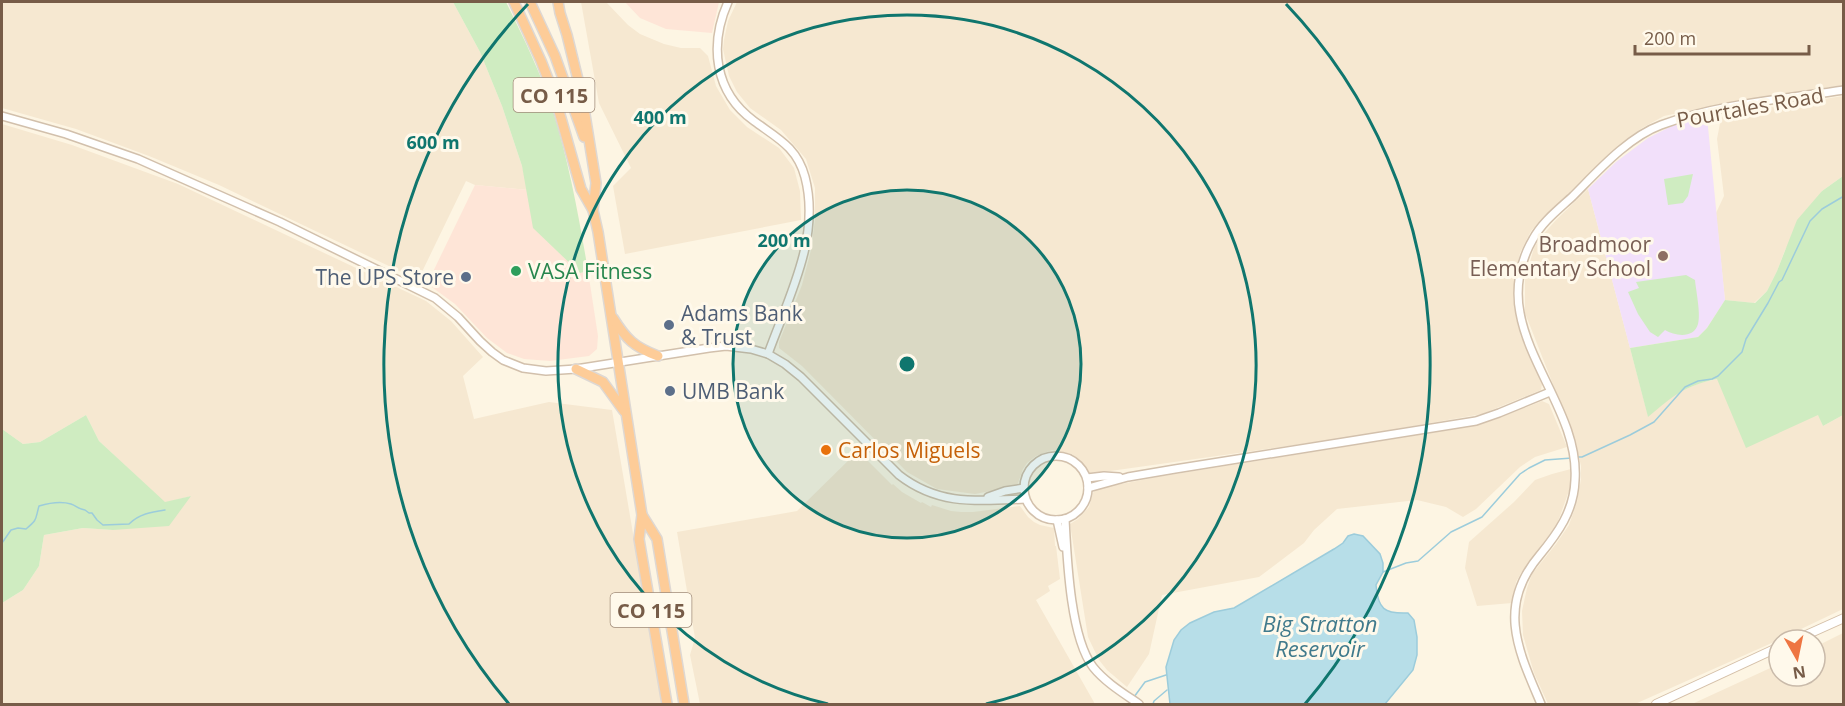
<svg xmlns="http://www.w3.org/2000/svg" width="1845" height="706" font-family="'Open Sans',sans-serif">
<style>
.residential{fill:#f6e8d1}
.commercial{fill:#fee5d7}
.education{fill:#f2e0fa}
.green{fill:#cfecc1}
.water{fill:#b7dee8;stroke:#9cccdb;stroke-width:1.5}
.lines{fill:none;stroke-linecap:round;stroke-linejoin:round}
.stream{stroke:#9cccdb;stroke-width:1.5}
.tertiary-casing{stroke:#d2c0ac;stroke-width:10}
.secondary-casing{stroke:#d5c0a9;stroke-width:10}
.trunk-casing{stroke:#ded8d3;stroke-width:12}
.tertiary{stroke:#fff;stroke-width:7}
.secondary{stroke:#fff;stroke-width:8}
.trunk{stroke:#fdcc98;stroke-width:9}
.ring{fill:none;stroke:#0f766e;stroke-width:3}
.education-dot{fill:#8d6e63;stroke:#fff9eb;stroke-width:2}
.leisure-dot{fill:#2e9e5b;stroke:#fff9eb;stroke-width:2}
.service-dot{fill:#5c6f8a;stroke:#fff9eb;stroke-width:2}
.food-dot{fill:#e8710a;stroke:#fff9eb;stroke-width:2}
.labels{text-anchor:middle;dominant-baseline:central;stroke-width:6;stroke-linejoin:round;paint-order:stroke}
.shield{fill:#fff9eb;stroke:#a08b79;stroke-width:1.5}
.shield-label{font-size:20px;font-weight:bold;fill:#775c48}
.street-label{font-size:21px;fill:#775c48;stroke:#fff9eb}
.education-label{font-size:21px;fill:#785e54;stroke:#fff9eb;text-anchor:end}
.leisure-label{font-size:21px;fill:#27864d;stroke:#fff9eb;text-anchor:start}
.service-label{font-size:21px;fill:#4e5e75;stroke:#fff9eb;text-anchor:start}
.food-label{font-size:21px;fill:#c56008;stroke:#fff9eb;text-anchor:start}
.water-label{font-size:22px;font-style:italic;fill:#407a8c;stroke:#fff9eb}
.centre{fill:#0f766e;stroke:#fff9eb;stroke-width:3}
.ring-label{font-size:18px;text-anchor:middle;font-weight:bold;fill:#0f766e;stroke:#fff9eb;stroke-width:6;stroke-linejoin:round;paint-order:stroke}
</style>
<rect width="100%" height="100%" fill="#fdf5e3"/>
<g class="residential">
<path d="M 2,2 L 453,2 L 480,52 L 502,106 L 522,166 L 528,190 L 475,185 L 466,181 L 420,276 L 414,278 L 219,185 L 149,156 L 76,129 L 2,108 Z"/>
<path d="M 581,2 L 606,2 L 628,25 L 640,34 L 664,44 L 681,48 L 700,48 L 708,56 L 716,86 L 730,110 L 747,127 L 779,148 L 794,168 L 800,191 L 801,220 L 625,254 L 613,186 L 631,168 L 599,103 Z"/>
<path d="M 737,2 L 1843,2 L 1844,85 L 1725,103 L 1664,116 L 1642,128 L 1630,137 L 1605,158 L 1542,219 L 1531,231 L 1520,253 L 1515,276 L 1513,298 L 1516,318 L 1521,337 L 1542,384 L 1541,390 L 1482,414 L 1345,438 L 1096,473 L 1090,473 L 1082,462 L 1072,454 L 1052,450 L 1036,456 L 1027,463 L 1023,469 L 1017,486 L 975,494 L 937,489 L 907,472 L 802,366 L 779,348 L 779,342 L 802,285 L 811,250 L 815,219 L 815,188 L 806,159 L 781,130 L 750,108 L 737,92 L 729,76 L 723,49 L 724,40 L 728,21 Z"/>
<path d="M 1843,96 L 1843,176 L 1822,191 L 1785,250 L 1777,271 L 1767,291 L 1754,303 L 1725,300 L 1716,213 L 1724,196 L 1717,139 L 1721,118 L 1723,116 L 1755,110 Z"/>
<path d="M 2,124 L 72,145 L 178,184 L 426,301 L 451,321 L 483,357 L 463,376 L 474,419 L 549,402 L 612,410 L 662,704 L 2,704 L 2,603 L 23,590 L 39,566 L 44,535 L 83,528 L 113,530 L 191,496 L 165,503 L 99,441 L 86,415 L 40,442 L 23,444 L 2,429 Z"/>
<path d="M 1588,189 L 1648,416 L 1674,394 L 1700,383 L 1717,379 L 1819,415 L 1823,426 L 1843,415 L 1843,609 L 1774,642 L 1635,704 L 1548,704 L 1534,673 L 1523,635 L 1522,611 L 1527,588 L 1532,574 L 1556,544 L 1569,525 L 1577,502 L 1581,479 L 1581,466 L 1576,443 L 1525,313 L 1525,279 L 1534,248 L 1540,238 L 1556,220 Z"/>
<path d="M 1542,401 L 1549,404 L 1567,447 L 1535,457 L 1520,467 L 1476,509 L 1463,517 L 1446,507 L 1417,500 L 1337,509 L 1314,530 L 1304,543 L 1259,577 L 1162,595 L 1149,654 L 1127,687 L 1107,670 L 1099,660 L 1088,637 L 1070,524 L 1078,519 L 1089,507 L 1093,493 L 1096,489 L 1157,477 L 1468,427 L 1494,420 Z"/>
<path d="M 858,451 L 892,485 L 893,484 L 902,492 L 921,503 L 922,502 L 931,507 L 932,505 L 951,511 L 961,512 L 973,512 L 1020,506 L 1028,517 L 1034,522 L 1040,525 L 1054,528 L 1055,546 L 1056,546 L 1060,579 L 1048,586 L 1050,591 L 1036,600 L 1095,704 L 700,704 L 690,655 L 695,638 L 677,532 L 797,511 Z"/>
<path d="M 1571,469 L 1570,488 L 1560,516 L 1556,526 L 1521,573 L 1516,582 L 1512,603 L 1477,606 L 1465,568 L 1469,542 L 1514,502 L 1535,480 L 1552,474 Z"/>
<path d="M 1843,633 L 1843,704 L 1692,704 L 1779,664 L 1779,676 L 1815,676 L 1815,647 Z"/>
</g>
<g class="commercial">
<path d="M 625,2 L 719,2 L 712,33 L 666,29 L 640,18 Z"/>
<path d="M 475,185 L 528,190 L 534,228 L 580,273 L 588,271 L 598,336 L 597,349 L 589,356 L 550,361 L 524,359 L 507,353 L 487,338 L 455,304 L 429,285 L 429,280 Z"/>
</g>
<path class="education" d="M 1707,117 L 1725,300 L 1707,328 L 1698,337 L 1630,348 L 1588,189 L 1616,162 L 1648,138 L 1672,126 Z"/>
<g class="green">
<path d="M 453,2 L 506,2 C 523,37 541,73 553,111 C 569,163 579,217 588,271 L 580,273 L 533,228 L 522,166 L 502,106 L 480,52 Z"/>
<path d="M 1693,174 L 1688,196 L 1683,203 L 1668,205 L 1664,179 Z"/>
<path d="M 1843,176 L 1843,415 L 1823,426 L 1818,415 L 1746,448 L 1717,379 C 1684,386 1673,396 1648,417 L 1630,348 L 1698,337 L 1707,328 L 1725,300 L 1755,303 L 1767,291 L 1777,271 L 1797,220 L 1822,191 Z"/>
<path d="M 1686,275 L 1695,280 C 1696,291 1701,314 1698,324 C 1694,339 1675,336 1665,330 L 1658,337 L 1650,332 L 1638,314 L 1628,292 L 1639,288 L 1636,282 Z"/>
<path d="M 86,415 L 99,441 L 165,502 L 191,496 L 169,526 L 113,530 L 83,528 L 44,535 L 39,566 L 23,590 L 2,603 L 2,429 L 23,444 L 40,442 Z"/>
</g>
<path class="water" d="M 1354,534 L 1363,536 L 1380,554 L 1383,563 L 1383,572 L 1376,585 C 1378,609 1384,614 1408,613 L 1414,620 L 1417,637 L 1417,655 L 1413,670 L 1385,704 L 1170,704 L 1166,667 L 1174,640 L 1181,630 L 1190,623 L 1214,612 L 1234,608 L 1334,549 L 1343,543 L 1348,536 Z"/>
<g class="lines">
<g class="stream">
<path d="M 1577,457 L 1582,457 L 1630,435 L 1654,422 L 1685,387 L 1698,381 L 1712,379 L 1718,376 L 1742,352 L 1746,339 L 1768,303 L 1779,282 L 1782,280 L 1810,221 L 1822,209 L 1844,196"/>
<path d="M 2,543 L 11,530 L 18,528 L 26,529 C 38,519 35,520 39,506 C 49,503 61,501 71,504 C 77,506 78,509 85,510 L 89,513 L 92,513 L 97,520 L 103,525 L 129,524 C 139,514 151,512 165,510"/>
<path d="M 1383,572 L 1406,563 L 1418,561 L 1451,532 L 1482,517 L 1520,474 L 1529,468 L 1545,460 L 1572,458"/>
<path d="M 1134,697 L 1145,682 L 1166,675"/>
<path d="M 1153,704 L 1154,701 L 1167,690"/>
</g>
<g class="tertiary-casing">
<g id="tertiary">
<path d="M 728,2 C 709,45 714,92 754,121 C 777,138 797,147 805,177 C 821,238 788,298 768,354"/>
<path d="M 2,116 L 66,134 L 138,159 L 280,222 L 435,298 L 458,317 L 480,341 L 492,352 L 503,360 L 523,368 L 546,371 L 576,369 L 709,348 L 726,346 L 751,349 L 768,354 L 785,364 L 801,377 L 899,475 C 939,506 978,501 1025,499"/>
<circle cx="1056" cy="488" r="32"/>
<path d="M 1087,478 L 1104,476 L 1119,477"/>
<path d="M 1088,488 L 1128,477 L 1175,469 L 1476,421 L 1499,413 L 1550,392"/>
<path d="M 988,497 L 1005,491 L 1024,488"/>
<path d="M 1065,519 C 1067,557 1070,637 1093,667 C 1105,682 1123,693 1139,704"/>
<path d="M 1057,520 L 1063,547"/>
<path d="M 1541,704 C 1519,652 1496,607 1539,556 C 1558,533 1574,511 1575,480 C 1579,421 1530,369 1520,313 C 1515,288 1520,261 1533,239 C 1542,222 1559,209 1573,196 C 1597,172 1628,137 1661,125 C 1717,104 1784,99 1844,90"/>
</g>
</g>
<g class="secondary-casing">
<g id="secondary">
<path d="M 1795,640 L 1844,618"/>
<path d="M 1656,704 L 1779,647"/>
</g>
</g>
<g class="trunk-casing">
<g id="trunk">
<path d="M 514,2 L 541,61 L 555,97 L 581,189 L 593,210 L 598,232 L 642,515 L 639,539 L 667,704"/>
<path d="M 530,2 L 555,56 L 584,137"/>
<path d="M 558,2 L 560,13 L 567,35 L 582,96 L 596,183 L 593,210"/>
<path d="M 613,318 C 626,339 634,347 658,356"/>
<path d="M 576,369 L 603,382 L 624,411"/>
<path d="M 642,515 L 657,539 L 684,704"/>
</g>
</g>
<use href="#tertiary" class="tertiary"/>
<use href="#secondary" class="secondary"/>
<use href="#trunk" class="trunk"/>
</g>
<circle cx="907" cy="364" r="174" fill="#0f766e" fill-opacity=".12"/>
<g class="ring">
<circle cx="907" cy="364" r="174"/>
<path d="M828 704A349 349 0 1 1 986 704"/>
<path d="M509 704A523 523 0 0 1 528 4M1286 4A523 523 0 0 1 1305 704"/>
</g>
<circle class="education-dot" cx="1663" cy="256" r="6"/>
<circle class="leisure-dot" cx="516" cy="271" r="6"/>
<g class="service-dot">
<circle cx="466" cy="277" r="6"/>
<circle cx="669" cy="325" r="6"/>
<circle cx="670" cy="391" r="6"/>
</g>
<circle class="food-dot" cx="826" cy="450" r="6"/>
<g class="labels">
<g class="shield">
<rect x="513.5" y="78" width="81" height="34" rx="4.5"/>
<rect x="610.5" y="593" width="81" height="34" rx="4.5"/>
</g>
<g class="shield-label">
<text x="554" y="95">CO 115</text>
<text x="651" y="610">CO 115</text>
</g>
<g class="street-label">
<text transform="translate(1750 107) rotate(-10)">Pourtales Road</text>
</g>
<g class="education-label">
<text x="1651" y="244">Broadmoor<tspan x="1651" dy="24">Elementary School</tspan></text>
</g>
<g class="leisure-label">
<text x="528" y="271">VASA Fitness</text>
</g>
<g class="service-label">
<text x="454" y="277" text-anchor="end">The UPS Store</text>
<text x="681" y="313">Adams Bank<tspan x="681" dy="24">&amp; Trust</tspan></text>
<text x="682" y="391">UMB Bank</text>
</g>
<g class="food-label">
<text x="838" y="450">Carlos Miguels</text>
</g>
<g class="water-label">
<text x="1320" y="623">Big Stratton<tspan x="1320" dy="25">Reservoir</tspan></text>
</g>
</g>
<circle cx="907" cy="364" r="9" class="centre"/>
<g class="ring-label">
<text x="660" y="124">400 m</text>
<text x="433" y="149">600 m</text>
<text x="784" y="247">200 m</text>
</g>
<rect width="1845" height="706" fill="none" stroke="#775c48" stroke-width="6"/>
<g transform="translate(1797 658) rotate(171)"><circle r="28" fill="#fff9eb" stroke="#c9baaa" stroke-width="1.5"/>
<path d="M0-4.5L10 22L0 15L-10 22Z" fill="#ee7542"/>
<text y="-9" font-size="16" font-weight="bold" text-anchor="middle" fill="#775c48">N</text>
</g>
<path d="M1635 45v9h174v-9" fill="none" stroke="#775c48" stroke-width="3"/>
<text x="1644" y="45" font-size="18" fill="#775c48" stroke="#fff9eb" stroke-width="4.5" paint-order="stroke">200 m</text>
</svg>
